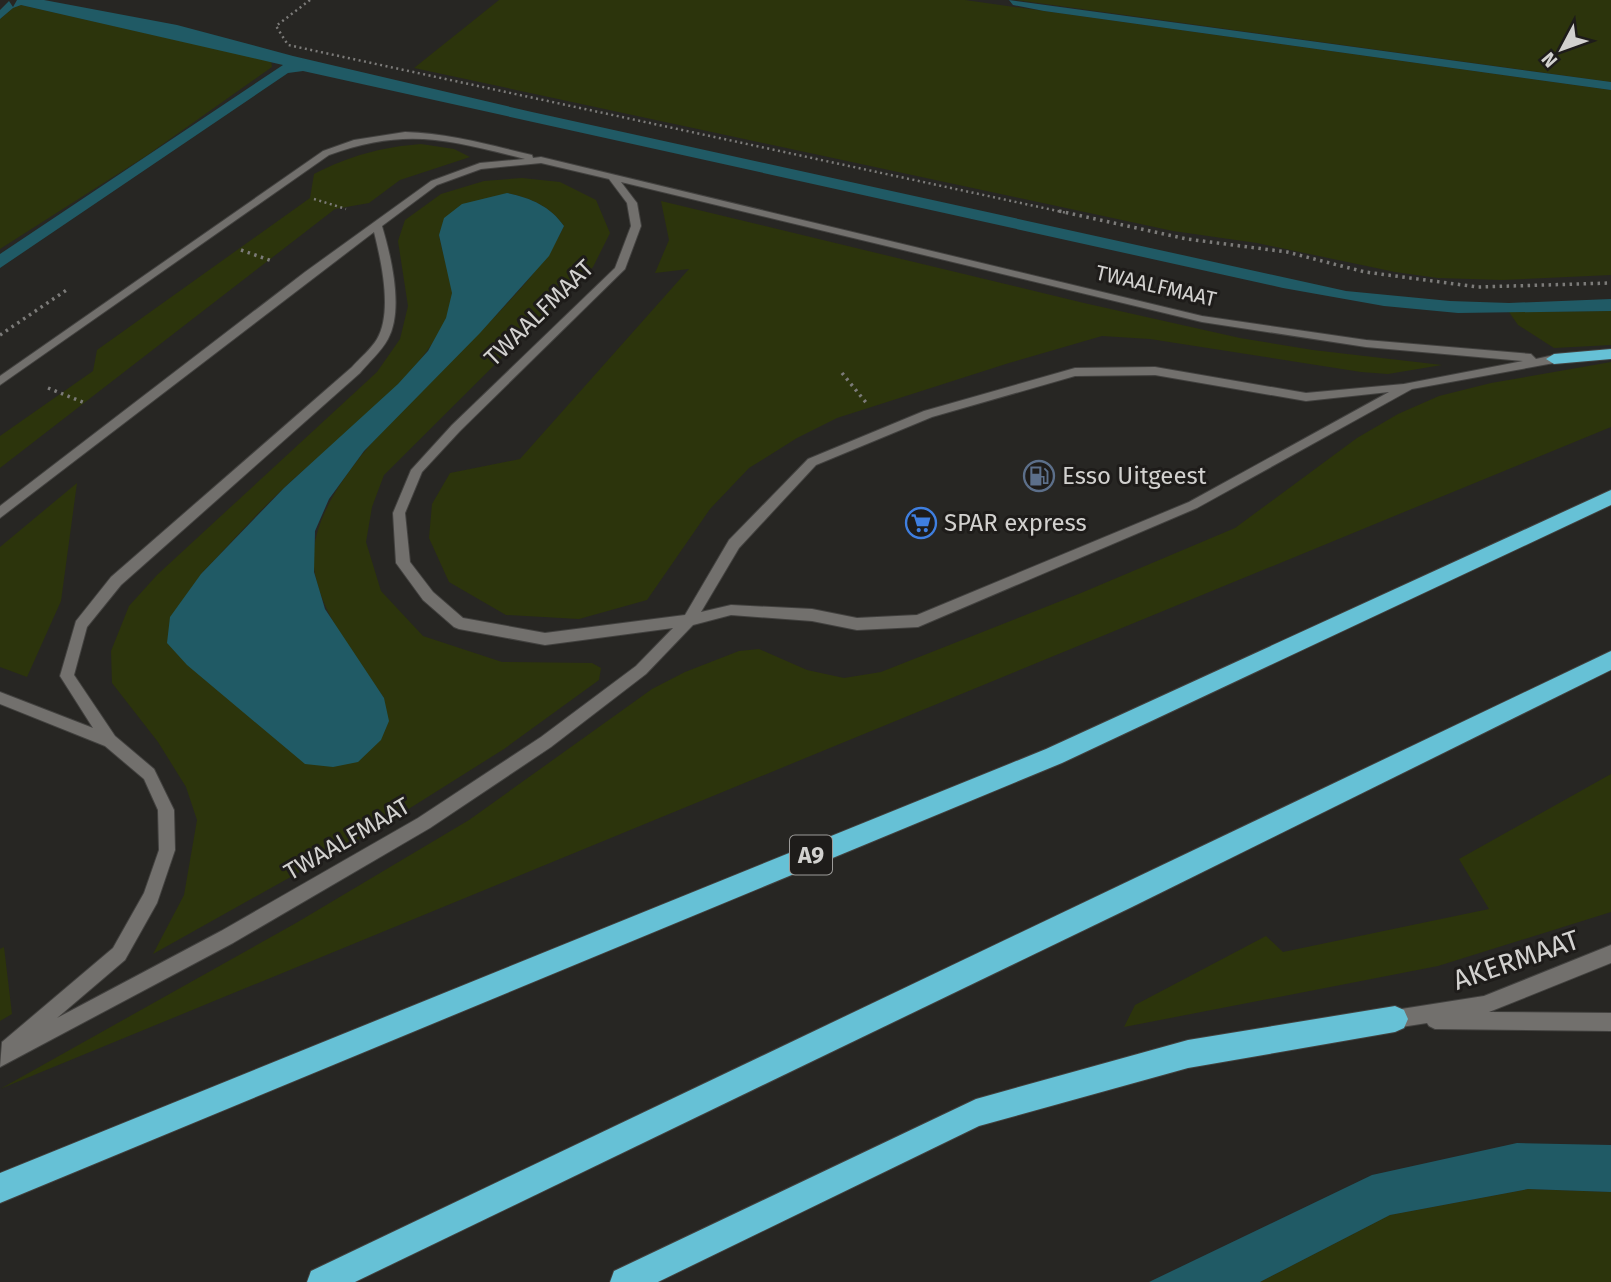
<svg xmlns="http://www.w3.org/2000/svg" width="1611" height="1282" font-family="'Fira Sans',sans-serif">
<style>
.green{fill:#2c340c;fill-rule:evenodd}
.water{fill:#205a65}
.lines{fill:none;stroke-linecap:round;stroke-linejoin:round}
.lane-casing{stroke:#42413f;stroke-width:2}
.highway-casing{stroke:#42413f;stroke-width:2}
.path-far1{stroke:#7c7b79;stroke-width:2.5;stroke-dasharray:2 3.5;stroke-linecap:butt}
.path{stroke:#7c7b79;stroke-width:3.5;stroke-dasharray:2.5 4.5;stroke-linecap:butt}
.lane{fill:#72706d;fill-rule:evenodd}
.highway{fill:#66c1d6;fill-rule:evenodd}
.labels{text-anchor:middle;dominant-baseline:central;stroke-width:6;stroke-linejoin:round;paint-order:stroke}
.far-street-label{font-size:21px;fill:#d2d1cf;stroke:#1e1c1a}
.shield{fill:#1e1c1a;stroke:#9c9b99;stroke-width:2}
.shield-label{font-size:23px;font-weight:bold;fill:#d2d1cf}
.street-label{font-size:24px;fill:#d2d1cf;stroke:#1e1c1a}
.poi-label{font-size:24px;fill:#d2d1cf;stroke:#1e1c1a;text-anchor:start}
.near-street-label{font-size:28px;fill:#d2d1cf;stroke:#1e1c1a}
</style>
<rect width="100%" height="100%" fill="#272623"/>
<g class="green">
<path d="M 499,0 L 965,0 L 1611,90 L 1611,275 L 1502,280 L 1438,278 L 1395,272 L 1257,243 L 1173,231 L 414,68 Z"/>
<path d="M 1016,0 L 1611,0 L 1611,82 Z"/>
<path d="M 21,5 L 271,61 L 272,67 L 146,156 L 0,249 L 0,19 L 13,8 Z"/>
<path d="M 421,144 L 454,149 L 470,157 L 400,180 L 369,203 L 335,209 L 0,468 L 0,436 L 93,371 L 97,350 L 310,198 L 314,174 C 349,156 381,147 421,144 Z"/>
<path d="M 522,178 L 560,182 L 596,200 L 610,233 L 593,267 L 384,475 L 372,507 L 366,542 L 381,591 L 423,636 L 502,662 L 592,663 L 601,668 L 599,680 L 504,749 L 380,827 L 153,954 L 184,895 L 197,820 L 186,787 L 158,742 L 112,683 L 111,651 L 129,606 L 157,575 L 377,372 L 400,339 L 408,306 L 398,241 L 405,220 L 441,194 L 484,181 ZM 507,193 C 531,198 550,206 564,226 C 518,329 293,464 315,574 C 324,620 359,660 384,698 L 201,574 C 229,545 256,514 286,486 C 329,446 454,353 452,292 C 451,277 442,252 439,235 Z"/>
<path d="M 661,201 L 1084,303 L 1240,338 L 1313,350 L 1442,365 L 1388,374 L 1361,372 L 1150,339 L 1102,336 L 1009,363 L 837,418 L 797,438 L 749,468 L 710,509 L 647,600 L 579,619 L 506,615 L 449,582 L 429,538 L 432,504 L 450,473 L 520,459 L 689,269 L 655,273 L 669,240 Z"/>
<path d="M 1611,311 L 1611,345 L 1554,348 L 1518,325 L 1509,312 Z"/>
<path d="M 1611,362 L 1611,427 L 0,1089 L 296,923 L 469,820 L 652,689 L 685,672 L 739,651 L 759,649 L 807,670 L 844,678 L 881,672 L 1081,593 L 1235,528 L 1357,438 L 1398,414 L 1439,396 L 1491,383 Z"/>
<path d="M 77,483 L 61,601 L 27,677 L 0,667 L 0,547 Z"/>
<path d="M 1611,774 L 1611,912 L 1438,966 L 1124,1027 L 1135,1005 L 1266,936 L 1283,952 L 1489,909 L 1459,859 Z"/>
<path d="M 4,947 L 12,1014 L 0,1021 L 0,949 Z"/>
<path d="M 1528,1189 L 1611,1192 L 1611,1282 L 1260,1282 L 1390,1215 Z"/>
</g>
<g class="water">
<path d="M 17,0 L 44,0 L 177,25 L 293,56 L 532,112 L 1346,291 L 1450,301 L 1509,303 L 1611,299 L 1611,311 L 1458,313 L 1384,306 L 1283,288 L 303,71 L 288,73 L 0,268 L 0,254 L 283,65 L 21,5 L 13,8 L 0,19 L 0,10 L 9,1 L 13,7 Z"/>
<path d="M 1009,0 L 1611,82 L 1611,90 L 1044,11 L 1013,5 Z"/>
<path d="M 507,193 C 531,198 550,206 564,226 L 549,256 L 480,333 L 364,451 L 329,499 L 315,531 L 314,572 L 325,609 L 384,698 L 389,721 L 381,740 L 358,762 L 333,767 L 305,764 L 187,665 L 167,643 L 170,617 L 201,574 L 284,488 L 398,384 L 428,351 L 446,318 L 452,293 L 439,235 L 444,218 L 462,204 Z"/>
<path d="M 1517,1143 L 1611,1145 L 1611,1192 L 1528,1189 L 1390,1215 L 1260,1282 L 1149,1282 L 1372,1175 Z"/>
</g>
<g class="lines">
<g class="lane-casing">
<g id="lane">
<path d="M 405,132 C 448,133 490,145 532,155 L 533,158 L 541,157 L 1202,316 L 1366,340 L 1531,354 L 1536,359 L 1554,355 L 1560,359 L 1554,363 L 1412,389 L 1197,508 L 918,627 L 857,630 L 812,621 L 731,615 L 693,625 L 646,674 L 551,747 L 430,828 L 233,943 L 0,1067 L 2,1042 L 113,948 L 144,893 L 159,850 L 158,810 L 144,779 L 105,746 L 0,704 L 0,692 L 93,728 L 60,676 L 76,621 L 111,577 L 352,367 C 360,358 371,349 377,339 C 393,312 381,260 374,232 L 0,518 L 0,506 L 305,272 L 431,181 L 480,163 L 525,159 C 448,140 407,127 329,155 L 0,385 L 0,376 L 323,151 L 354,140 ZM 541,163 L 609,179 L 627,203 L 631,226 L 615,268 L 452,425 L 411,470 L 393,513 L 396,563 L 423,600 L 454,627 L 459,629 L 545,645 L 673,628 L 636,666 L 541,737 L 418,818 L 221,931 L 57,1018 L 125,960 L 157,903 L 175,850 L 174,810 L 154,769 L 115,736 L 74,675 L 87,627 L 121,585 L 360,373 C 369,362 381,352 388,339 C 404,310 391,256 382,226 L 437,185 L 481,169 ZM 621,182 L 1202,322 L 1366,347 L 1523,361 L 1404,384 L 1306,393 L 1155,367 L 1075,368 L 924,411 L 808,459 L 729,540 L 685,615 L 545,633 L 463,618 L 433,592 L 410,562 L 405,513 L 422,472 L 460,431 L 625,269 L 641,226 L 637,203 ZM 1155,375 L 1306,401 L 1389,392 L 1189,502 L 917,615 L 857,618 L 812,609 L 731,605 L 701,612 L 739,548 L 816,465 L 932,417 L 1075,376 Z"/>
<path d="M 1611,945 L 1611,963 L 1489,1012 L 1611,1013 L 1611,1031 L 1435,1029 L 1429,1026 L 1427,1023 L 1395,1028 L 1389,1025 L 1386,1019 L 1389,1013 L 1395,1010 L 1484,996 Z"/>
</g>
</g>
<g class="highway-casing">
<g id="highway">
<path d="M 1611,349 L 1611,359 L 1554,364 L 1546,359 L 1554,354 Z"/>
<path d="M 1611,490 L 1611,505 L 1062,763 L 0,1203 L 0,1173 L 1046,749 Z"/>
<path d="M 1611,651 L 1611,670 L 1132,907 L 355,1282 L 307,1282 L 311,1271 Z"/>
<path d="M 1395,1006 L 1404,1010 L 1408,1019 L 1404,1028 L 1395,1032 L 1188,1068 L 979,1126 L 658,1282 L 610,1282 L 614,1271 L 976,1099 L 1188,1040 Z"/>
</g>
</g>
<g class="path-far1">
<path d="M 310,0 L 276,26 L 288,45 L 1067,213"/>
<path d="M 314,199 L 346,209"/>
</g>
<g class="path">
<path d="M 1059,211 L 1187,239 L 1287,252 L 1365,272 L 1478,287 L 1611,283"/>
<path d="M 241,250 L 272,261"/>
<path d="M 0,335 L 68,289"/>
<path d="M 842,373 L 868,405"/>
<path d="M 48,388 L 85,403"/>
</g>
<use href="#lane" class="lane"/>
<use href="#highway" class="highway"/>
</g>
<defs>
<g id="fuel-ring" transform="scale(1.575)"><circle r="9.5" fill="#1e1c1a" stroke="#5c6f8a" stroke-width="1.5"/><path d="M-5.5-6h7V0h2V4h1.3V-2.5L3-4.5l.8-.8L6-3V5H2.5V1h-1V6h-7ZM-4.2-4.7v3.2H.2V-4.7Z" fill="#5c6f8a"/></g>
<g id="supermarket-ring" transform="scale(1.575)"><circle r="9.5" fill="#1e1c1a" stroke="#3f7fe0" stroke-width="1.5"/><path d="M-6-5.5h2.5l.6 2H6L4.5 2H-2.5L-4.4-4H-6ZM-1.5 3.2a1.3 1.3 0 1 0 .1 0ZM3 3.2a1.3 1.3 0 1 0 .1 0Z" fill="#3f7fe0"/></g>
</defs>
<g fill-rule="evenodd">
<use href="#fuel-ring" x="1039" y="476"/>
<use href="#supermarket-ring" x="921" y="523"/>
</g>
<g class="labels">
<g class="far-street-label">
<text transform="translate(1156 286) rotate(13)">TWAALFMAAT</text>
</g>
<rect class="shield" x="790" y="835.5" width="42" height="39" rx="5"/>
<g class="shield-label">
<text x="811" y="855">A9</text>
</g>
<g class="street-label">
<text transform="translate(539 313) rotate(-44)">TWAALFMAAT</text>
<text transform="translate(347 839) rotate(-30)">TWAALFMAAT</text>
</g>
<g class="poi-label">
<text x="1062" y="476">Esso Uitgeest</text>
<text x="944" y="523">SPAR express</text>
</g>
<g class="near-street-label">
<text transform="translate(1516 960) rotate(-19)">AKERMAAT</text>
</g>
</g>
<g transform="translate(1562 49) rotate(229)" stroke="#1e1c1a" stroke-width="5" paint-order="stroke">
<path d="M0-5L12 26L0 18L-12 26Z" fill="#d2d1cf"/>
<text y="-10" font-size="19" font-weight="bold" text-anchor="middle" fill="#d2d1cf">N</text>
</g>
</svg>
